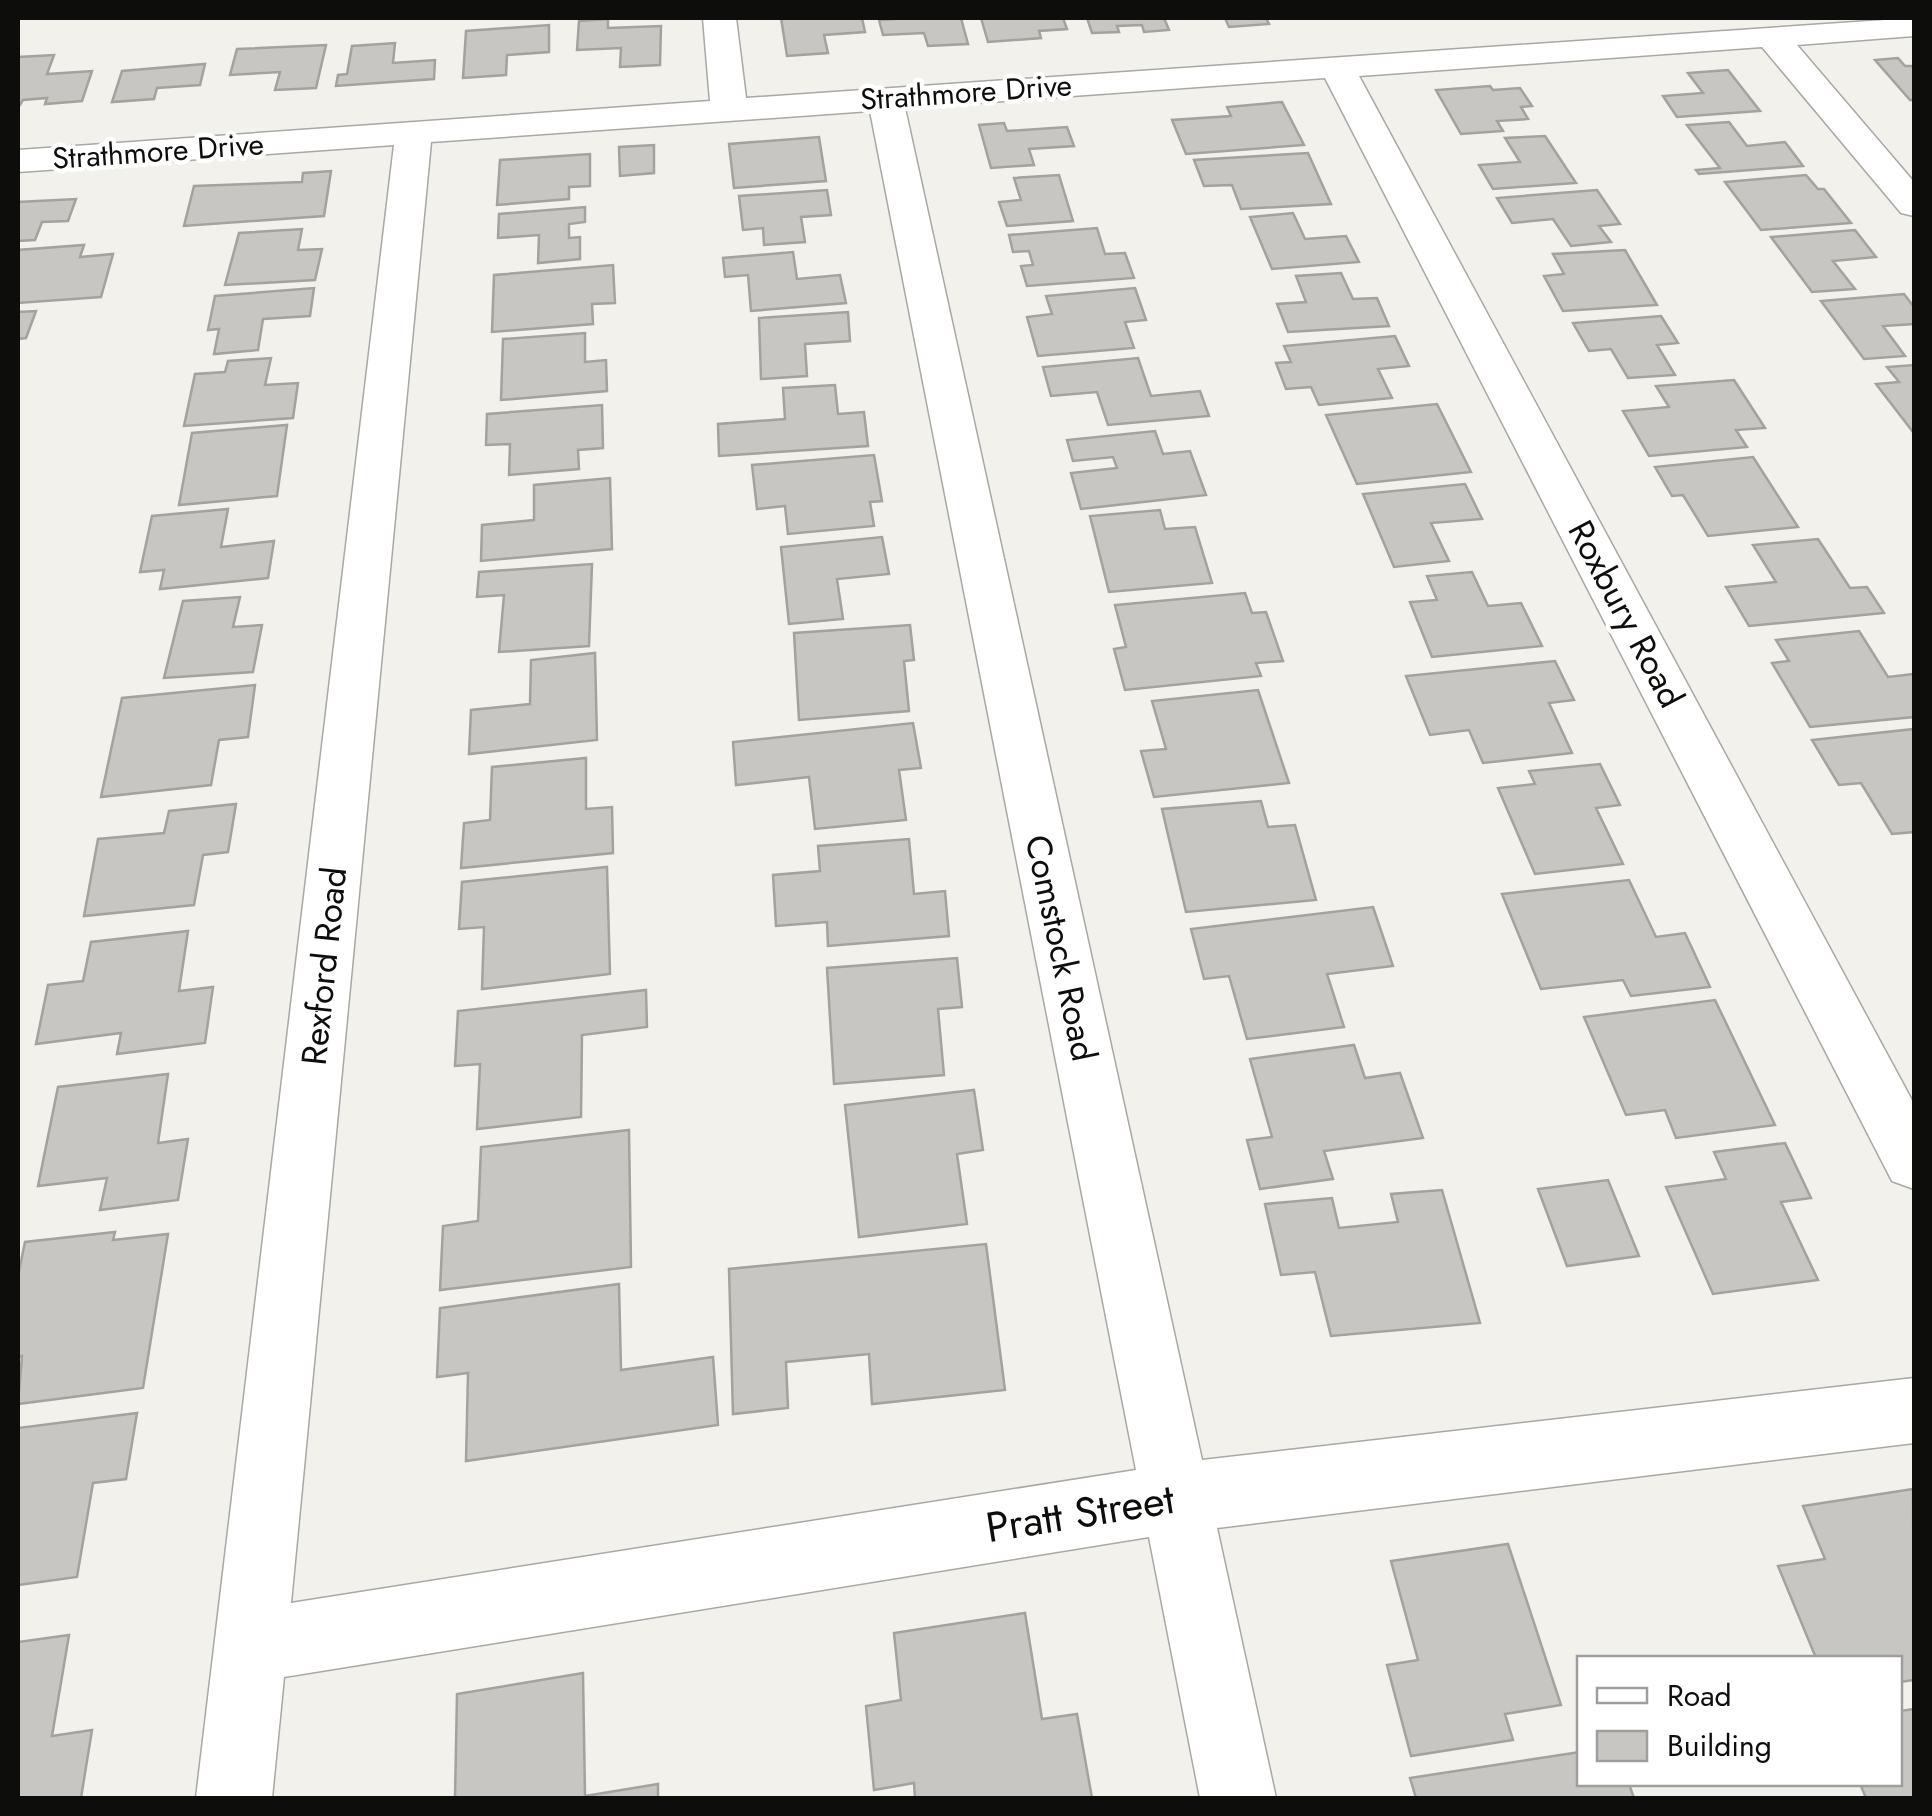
<svg xmlns="http://www.w3.org/2000/svg" width="1932" height="1816" font-family="Jost,sans-serif">
<style>
.building{fill:#c8c6c2;stroke:#a4a29e;stroke-width:2.5}
.lines{fill:none;stroke-linecap:round;stroke-linejoin:round}
.street-casing{stroke:#aaa7a4;stroke-width:3}
.street{fill:#fff;fill-rule:evenodd}
.labels{text-anchor:middle;dominant-baseline:central;stroke-width:9;stroke-linejoin:round;paint-order:stroke}
.far-street-label{font-size:30px;fill:#0d0d0b;stroke:#fff}
.street-label{font-size:35px;fill:#0d0d0b;stroke:#fff}
.near-street-label{font-size:42px;fill:#0d0d0b;stroke:#fff}
</style>
<rect width="100%" height="100%" fill="#f3f1ec"/>
<g class="building">
<path d="M 781,18 L 862,18 L 865,32 L 824,35 L 828,53 L 787,56 Z"/>
<path d="M 908,18 L 961,18 L 968,44 L 928,46 L 924,33 L 883,35 L 879,20 Z"/>
<path d="M 981,18 L 1063,18 L 1067,29 L 1039,31 L 1041,38 L 988,42 Z"/>
<path d="M 1087,18 L 1164,18 L 1169,30 L 1144,32 L 1142,25 L 1117,26 L 1119,32 L 1092,33 Z"/>
<path d="M 1225,18 L 1266,18 L 1269,24 L 1229,27 Z"/>
<path d="M 608,19 L 608,28 L 661,26 L 660,65 L 620,67 L 621,48 L 577,50 L 579,21 Z"/>
<path d="M 549,25 L 549,52 L 507,55 L 506,75 L 463,78 L 466,31 Z"/>
<path d="M 395,43 L 393,63 L 435,60 L 434,79 L 336,86 L 338,75 L 347,74 L 352,46 Z"/>
<path d="M 326,45 L 316,88 L 275,90 L 280,72 L 230,75 L 237,49 Z"/>
<path d="M 54,55 L 47,74 L 92,71 L 82,101 L 45,104 L 47,98 L 23,100 L 18,108 L 18,57 Z"/>
<path d="M 1898,58 L 1905,66 L 1914,66 L 1914,100 L 1910,100 L 1875,60 Z"/>
<path d="M 205,64 L 200,85 L 157,88 L 154,99 L 112,102 L 122,71 Z"/>
<path d="M 1728,70 L 1760,111 L 1677,117 L 1663,96 L 1703,93 L 1688,73 Z"/>
<path d="M 1490,86 L 1493,90 L 1520,88 L 1532,106 L 1521,107 L 1528,119 L 1497,121 L 1503,131 L 1461,134 L 1436,90 Z"/>
<path d="M 1282,102 L 1304,145 L 1186,154 L 1172,120 L 1231,116 L 1227,107 Z"/>
<path d="M 1729,122 L 1747,146 L 1785,142 L 1803,166 L 1699,174 L 1696,170 L 1720,168 L 1687,125 Z"/>
<path d="M 1004,123 L 1007,131 L 1067,127 L 1074,146 L 1029,149 L 1034,165 L 991,168 L 979,125 Z"/>
<path d="M 1545,136 L 1576,183 L 1493,189 L 1479,165 L 1520,162 L 1505,138 Z"/>
<path d="M 819,137 L 826,181 L 734,188 L 729,144 Z"/>
<path d="M 654,145 L 654,173 L 620,176 L 619,147 Z"/>
<path d="M 1308,153 L 1331,204 L 1241,209 L 1232,185 L 1204,186 L 1194,160 Z"/>
<path d="M 590,154 L 590,186 L 569,187 L 569,199 L 497,205 L 500,160 Z"/>
<path d="M 331,171 L 324,216 L 184,226 L 194,186 L 302,182 L 303,173 Z"/>
<path d="M 1059,175 L 1073,221 L 1007,226 L 999,202 L 1021,200 L 1014,178 Z"/>
<path d="M 1806,175 L 1818,189 L 1824,189 L 1851,223 L 1761,230 L 1725,182 Z"/>
<path d="M 827,190 L 831,215 L 801,217 L 805,242 L 764,245 L 763,228 L 743,230 L 739,196 Z"/>
<path d="M 1597,190 L 1620,224 L 1599,226 L 1611,242 L 1571,246 L 1553,219 L 1512,223 L 1497,198 Z"/>
<path d="M 76,199 L 68,221 L 42,222 L 35,240 L 18,241 L 18,202 Z"/>
<path d="M 585,207 L 585,222 L 569,224 L 569,238 L 580,237 L 580,259 L 538,263 L 539,235 L 498,238 L 499,214 Z"/>
<path d="M 1293,213 L 1305,239 L 1346,236 L 1359,262 L 1272,269 L 1250,217 Z"/>
<path d="M 1097,228 L 1105,254 L 1125,253 L 1134,278 L 1027,286 L 1021,266 L 1033,265 L 1029,251 L 1013,252 L 1009,235 Z"/>
<path d="M 302,229 L 298,250 L 322,249 L 315,280 L 225,285 L 239,233 Z"/>
<path d="M 1855,230 L 1876,257 L 1833,261 L 1855,289 L 1812,292 L 1771,237 Z"/>
<path d="M 84,245 L 80,257 L 113,254 L 101,297 L 18,303 L 18,250 Z"/>
<path d="M 1625,250 L 1657,305 L 1563,311 L 1544,276 L 1564,274 L 1553,254 Z"/>
<path d="M 793,252 L 797,279 L 840,275 L 846,303 L 751,311 L 748,275 L 725,277 L 723,258 Z"/>
<path d="M 613,265 L 615,303 L 592,304 L 593,324 L 492,332 L 494,275 Z"/>
<path d="M 1341,273 L 1353,299 L 1377,298 L 1389,326 L 1288,332 L 1277,304 L 1306,302 L 1296,276 Z"/>
<path d="M 314,288 L 310,316 L 263,319 L 258,350 L 214,354 L 219,329 L 208,330 L 215,296 Z"/>
<path d="M 1135,288 L 1146,320 L 1125,322 L 1134,348 L 1038,356 L 1027,317 L 1052,314 L 1046,296 Z"/>
<path d="M 1904,294 L 1914,307 L 1914,324 L 1883,326 L 1905,356 L 1864,359 L 1821,301 Z"/>
<path d="M 36,311 L 26,338 L 18,339 L 18,312 Z"/>
<path d="M 848,312 L 850,341 L 805,344 L 807,376 L 761,379 L 759,318 Z"/>
<path d="M 1661,316 L 1678,343 L 1657,345 L 1675,375 L 1628,378 L 1611,349 L 1589,351 L 1573,323 Z"/>
<path d="M 585,333 L 585,362 L 606,360 L 607,391 L 501,400 L 503,339 Z"/>
<path d="M 1395,336 L 1409,366 L 1378,369 L 1392,398 L 1319,405 L 1311,387 L 1286,389 L 1276,363 L 1291,362 L 1284,346 Z"/>
<path d="M 271,358 L 265,385 L 298,383 L 293,418 L 184,426 L 195,374 L 225,372 L 228,361 Z"/>
<path d="M 1138,358 L 1151,396 L 1200,391 L 1209,416 L 1108,425 L 1097,392 L 1051,396 L 1043,367 Z"/>
<path d="M 1914,365 L 1914,432 L 1913,432 L 1876,384 L 1899,382 L 1887,367 Z"/>
<path d="M 1734,380 L 1765,428 L 1736,430 L 1747,447 L 1649,456 L 1623,411 L 1669,407 L 1656,386 Z"/>
<path d="M 835,385 L 838,414 L 864,412 L 868,446 L 719,456 L 718,424 L 785,419 L 783,388 Z"/>
<path d="M 1437,404 L 1471,472 L 1357,484 L 1326,415 Z"/>
<path d="M 602,405 L 603,448 L 578,450 L 579,469 L 509,475 L 510,444 L 486,445 L 487,414 Z"/>
<path d="M 287,425 L 277,496 L 179,505 L 192,433 Z"/>
<path d="M 1155,431 L 1163,454 L 1190,451 L 1206,495 L 1081,509 L 1071,473 L 1117,468 L 1113,457 L 1073,461 L 1067,440 Z"/>
<path d="M 874,455 L 882,501 L 870,502 L 874,526 L 788,534 L 785,506 L 757,509 L 752,465 Z"/>
<path d="M 1753,457 L 1798,527 L 1708,536 L 1683,495 L 1672,496 L 1655,467 Z"/>
<path d="M 610,478 L 612,549 L 481,561 L 482,525 L 534,520 L 534,485 Z"/>
<path d="M 1465,484 L 1482,519 L 1431,523 L 1449,561 L 1394,567 L 1363,494 Z"/>
<path d="M 228,509 L 221,547 L 274,541 L 268,578 L 160,589 L 164,570 L 140,572 L 152,516 Z"/>
<path d="M 1160,510 L 1165,529 L 1195,527 L 1212,583 L 1109,592 L 1090,516 Z"/>
<path d="M 882,537 L 889,574 L 837,579 L 843,619 L 789,624 L 781,547 Z"/>
<path d="M 1818,539 L 1850,588 L 1867,587 L 1884,613 L 1749,626 L 1726,587 L 1776,582 L 1753,545 Z"/>
<path d="M 592,564 L 589,646 L 499,652 L 504,595 L 477,597 L 479,572 Z"/>
<path d="M 1472,572 L 1488,606 L 1521,603 L 1542,646 L 1432,657 L 1410,602 L 1437,600 L 1427,576 Z"/>
<path d="M 1245,593 L 1252,613 L 1266,612 L 1283,661 L 1256,663 L 1261,676 L 1125,690 L 1114,649 L 1126,647 L 1115,605 Z"/>
<path d="M 240,597 L 233,627 L 262,625 L 253,672 L 164,678 L 183,601 Z"/>
<path d="M 910,625 L 914,660 L 904,661 L 909,711 L 799,720 L 794,633 Z"/>
<path d="M 1859,631 L 1888,677 L 1914,674 L 1914,717 L 1810,727 L 1772,663 L 1789,661 L 1776,640 Z"/>
<path d="M 595,653 L 597,740 L 469,754 L 471,710 L 530,704 L 531,660 Z"/>
<path d="M 1555,661 L 1574,700 L 1549,703 L 1572,753 L 1483,763 L 1469,730 L 1430,735 L 1406,676 Z"/>
<path d="M 255,685 L 248,737 L 219,740 L 211,785 L 101,797 L 122,698 Z"/>
<path d="M 1258,690 L 1289,783 L 1154,797 L 1141,751 L 1166,749 L 1152,701 Z"/>
<path d="M 913,723 L 921,768 L 899,770 L 906,820 L 815,829 L 809,777 L 736,785 L 733,742 Z"/>
<path d="M 1914,729 L 1914,832 L 1892,834 L 1861,783 L 1839,785 L 1812,740 Z"/>
<path d="M 586,758 L 586,809 L 612,807 L 613,853 L 461,868 L 464,823 L 490,820 L 492,767 Z"/>
<path d="M 1600,764 L 1620,805 L 1596,808 L 1623,864 L 1535,874 L 1498,788 L 1535,784 L 1529,771 Z"/>
<path d="M 1261,801 L 1268,827 L 1295,825 L 1316,900 L 1186,912 L 1162,809 Z"/>
<path d="M 236,804 L 228,852 L 203,855 L 194,905 L 84,916 L 98,839 L 164,833 L 169,811 Z"/>
<path d="M 909,839 L 914,894 L 945,891 L 949,936 L 828,946 L 827,922 L 776,926 L 773,875 L 820,871 L 818,846 Z"/>
<path d="M 607,867 L 610,974 L 482,989 L 484,927 L 459,929 L 462,882 Z"/>
<path d="M 1629,880 L 1656,937 L 1685,933 L 1710,987 L 1631,996 L 1623,980 L 1541,989 L 1502,894 Z"/>
<path d="M 1373,907 L 1393,966 L 1327,974 L 1344,1027 L 1247,1039 L 1229,976 L 1204,979 L 1191,929 Z"/>
<path d="M 188,931 L 179,991 L 213,987 L 205,1043 L 117,1054 L 121,1033 L 36,1044 L 48,985 L 83,981 L 91,942 Z"/>
<path d="M 957,958 L 962,1007 L 938,1009 L 944,1075 L 834,1084 L 827,968 Z"/>
<path d="M 646,990 L 647,1027 L 582,1035 L 581,1117 L 477,1129 L 480,1064 L 455,1066 L 458,1011 Z"/>
<path d="M 1715,1000 L 1775,1125 L 1676,1138 L 1665,1110 L 1626,1115 L 1584,1017 Z"/>
<path d="M 1354,1045 L 1365,1078 L 1400,1073 L 1423,1138 L 1324,1151 L 1333,1179 L 1260,1189 L 1247,1140 L 1272,1137 L 1250,1059 Z"/>
<path d="M 168,1074 L 158,1143 L 188,1139 L 178,1200 L 100,1210 L 107,1178 L 38,1186 L 58,1087 Z"/>
<path d="M 974,1090 L 983,1150 L 957,1154 L 967,1224 L 859,1237 L 845,1105 Z"/>
<path d="M 629,1130 L 631,1267 L 440,1290 L 443,1226 L 478,1221 L 481,1147 Z"/>
<path d="M 1785,1143 L 1811,1198 L 1781,1202 L 1818,1280 L 1713,1294 L 1666,1187 L 1726,1179 L 1714,1152 Z"/>
<path d="M 1608,1180 L 1639,1256 L 1567,1266 L 1538,1189 Z"/>
<path d="M 1442,1190 L 1480,1323 L 1331,1336 L 1315,1272 L 1281,1275 L 1265,1204 L 1332,1198 L 1339,1228 L 1398,1222 L 1391,1194 Z"/>
<path d="M 115,1232 L 113,1240 L 168,1234 L 143,1388 L 18,1404 L 22,1356 L 18,1357 L 18,1276 L 25,1242 Z"/>
<path d="M 986,1244 L 1005,1390 L 872,1404 L 869,1354 L 786,1362 L 788,1408 L 733,1414 L 729,1269 Z"/>
<path d="M 619,1284 L 621,1370 L 713,1357 L 718,1425 L 466,1461 L 468,1373 L 437,1377 L 440,1308 Z"/>
<path d="M 137,1413 L 126,1479 L 93,1483 L 77,1577 L 18,1585 L 18,1428 Z"/>
<path d="M 1913,1489 L 1914,1680 L 1900,1682 L 1900,1658 L 1816,1658 L 1778,1566 L 1825,1559 L 1803,1506 Z"/>
<path d="M 1508,1544 L 1561,1705 L 1505,1714 L 1513,1740 L 1411,1756 L 1387,1665 L 1418,1660 L 1391,1561 Z"/>
<path d="M 1025,1613 L 1042,1719 L 1077,1714 L 1092,1798 L 915,1798 L 914,1783 L 874,1790 L 866,1706 L 901,1700 L 894,1633 Z"/>
<path d="M 69,1635 L 52,1736 L 92,1730 L 81,1798 L 18,1798 L 18,1642 Z"/>
<path d="M 583,1673 L 585,1796 L 658,1784 L 658,1798 L 455,1798 L 457,1694 Z"/>
<path d="M 1914,1709 L 1914,1798 L 1866,1798 L 1860,1784 L 1900,1784 L 1900,1711 Z"/>
<path d="M 1580,1752 L 1580,1784 L 1629,1784 L 1634,1798 L 1416,1798 L 1410,1778 Z"/>
</g>
<g class="lines">
<g class="street-casing">
<path id="street" d="M 703,18 L 736,18 L 746,98 L 1914,18 L 1914,36 L 1797,45 L 1914,182 L 1914,216 L 1901,213 L 1762,47 L 1359,76 L 1914,1104 L 1914,1189 L 1892,1181 L 1325,78 L 905,108 L 1202,1460 L 1914,1378 L 1914,1443 L 1217,1528 L 1276,1798 L 1200,1798 L 1149,1537 L 284,1677 L 272,1798 L 196,1798 L 394,145 L 18,172 L 18,150 L 710,101 ZM 870,111 L 1136,1470 L 291,1603 L 431,142 Z"/>
</g>
<use href="#street" class="street"/>
</g>
<g class="labels">
<g class="far-street-label">
<text transform="translate(966 92) rotate(-4)">Strathmore Drive</text>
<text transform="translate(158 151) rotate(-4)">Strathmore Drive</text>
</g>
<g class="street-label">
<text transform="translate(1626 614) rotate(62)">Roxbury Road</text>
<text transform="translate(1061 948) rotate(78)">Comstock Road</text>
<text transform="translate(324 966) rotate(-84)">Rexford Road</text>
</g>
<g class="near-street-label">
<text transform="translate(1080 1513) rotate(-9)">Pratt Street</text>
</g>
</g>
<rect width="1932" height="1816" fill="none" stroke="#0d0d0b" stroke-width="40"/>
<rect x="1577" y="1656" width="325" height="130" fill="#ffffff" stroke="#9e9e9d" stroke-width="2.5"/>
<rect x="1597" y="1688" width="50" height="15" fill="#ffffff" stroke="#9e9e9d" stroke-width="2.5"/>
<text x="1667" y="1706" font-size="30" fill="#0d0d0b">Road</text>
<rect x="1597" y="1731" width="50" height="30" fill="#c8c6c2" stroke="#9e9e9d" stroke-width="2.5"/>
<text x="1667" y="1756" font-size="30" fill="#0d0d0b">Building</text>
</svg>
